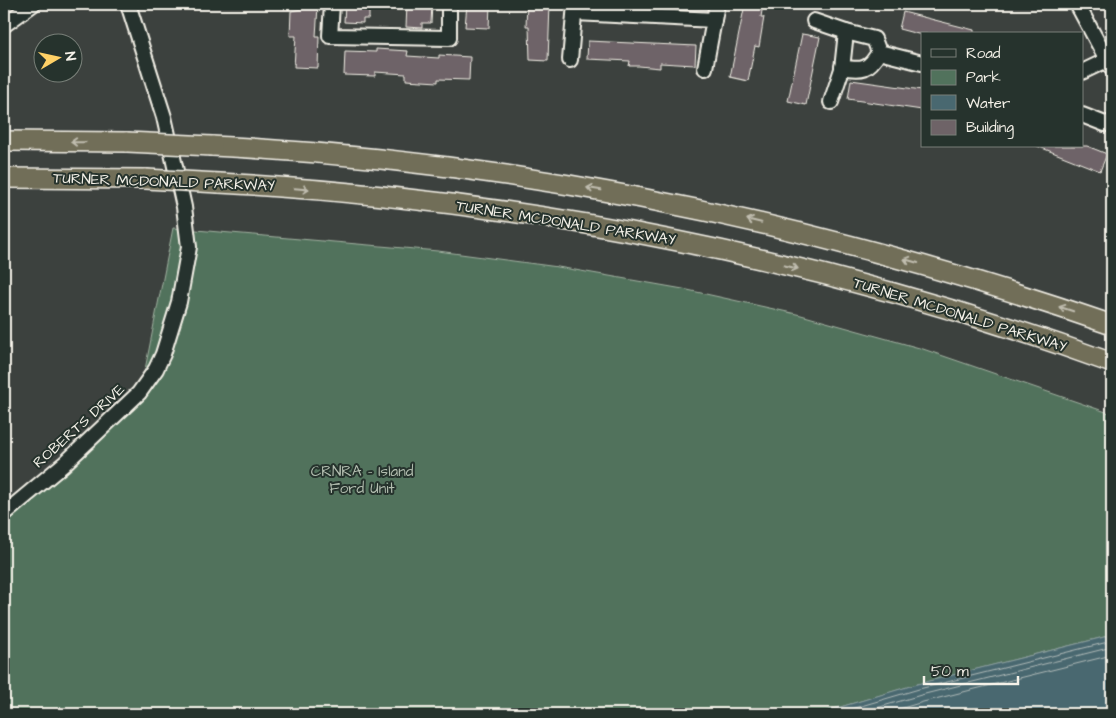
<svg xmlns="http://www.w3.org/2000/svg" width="1116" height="718" font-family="'Architects Daughter',sans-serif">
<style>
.green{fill:#51725c;stroke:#a2b2a2}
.water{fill:#496870;stroke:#8d9fa0}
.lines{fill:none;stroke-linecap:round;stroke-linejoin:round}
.shore{stroke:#b0bab8;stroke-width:1}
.building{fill:#6e6367;stroke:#f4f1e8}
.minor-casing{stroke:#f4f1e8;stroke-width:18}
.highway-casing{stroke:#f4f1e8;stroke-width:22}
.minor{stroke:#26332d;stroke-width:14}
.highway{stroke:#716e59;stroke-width:19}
.highway-bridge-casing{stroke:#f4f1e8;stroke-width:22;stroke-linecap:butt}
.highway-bridge{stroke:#716e59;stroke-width:19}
.oneway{stroke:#c0bdaf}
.labels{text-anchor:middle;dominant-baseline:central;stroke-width:4;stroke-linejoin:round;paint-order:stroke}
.street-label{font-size:15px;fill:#f4f1e8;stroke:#26332d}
.park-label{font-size:15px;fill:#b3beb0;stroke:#26332d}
</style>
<rect width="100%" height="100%" fill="#3c413e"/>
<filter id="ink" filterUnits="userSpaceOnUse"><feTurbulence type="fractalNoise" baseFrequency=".02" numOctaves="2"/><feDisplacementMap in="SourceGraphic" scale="10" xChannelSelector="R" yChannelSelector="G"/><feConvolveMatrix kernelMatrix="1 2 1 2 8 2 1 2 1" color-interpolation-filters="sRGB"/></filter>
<g filter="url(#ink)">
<path class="green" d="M 173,228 L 438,251 L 558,267 L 683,289 L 801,315 L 923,349 L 1112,414 L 1112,635 L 918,684 L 817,714 L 4,714 L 4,520 L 138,405 Z"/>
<path class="water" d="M 1112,635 L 1112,714 L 817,714 L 917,684 Z"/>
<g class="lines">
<g class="shore">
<path d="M 834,714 L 919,689 L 1112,641"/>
<path d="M 856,714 L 921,695 L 1112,647"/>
<path d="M 882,714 L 923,702 L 1112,655"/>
</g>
</g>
<g class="building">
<path d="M 345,4 L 369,4 L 369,19 L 363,19 L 363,23 L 344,22 Z"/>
<path d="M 407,4 L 432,4 L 431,23 L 422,23 L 422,28 L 406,27 Z"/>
<path d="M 467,4 L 490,4 L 489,28 L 465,27 Z"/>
<path d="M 527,4 L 550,4 L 548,61 L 530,60 L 529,26 L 526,26 Z"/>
<path d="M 745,4 L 763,4 L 761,17 L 764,17 L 759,47 L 755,46 L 748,81 L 730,77 Z"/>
<path d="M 318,6 L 316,36 L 319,36 L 318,68 L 294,67 L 296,36 L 290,36 L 291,11 Z"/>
<path d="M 903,12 L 974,30 L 974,34 L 918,34 L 899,29 Z"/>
<path d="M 802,34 L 820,37 L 806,105 L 788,101 Z"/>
<path d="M 588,41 L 696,46 L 695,65 L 660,63 L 660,68 L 639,66 L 629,66 L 630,61 L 587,59 Z"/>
<path d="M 376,49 L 408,51 L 407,56 L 439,58 L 439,55 L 470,57 L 469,80 L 438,79 L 438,82 L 406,80 L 406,74 L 375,72 L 375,76 L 344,75 L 345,51 L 376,52 Z"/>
<path d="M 851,80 L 922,90 L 922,110 L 848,99 Z"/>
<path d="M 1037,146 L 1087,146 L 1107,154 L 1100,171 Z"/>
</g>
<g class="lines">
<g class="minor-casing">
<g id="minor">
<path d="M 332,4 L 330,36 L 449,38 L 449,4"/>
<path d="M 1077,4 L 1112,69"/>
<path d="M 575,13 L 714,20"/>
<path d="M 814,21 L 846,32"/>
<path d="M 4,25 L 33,4"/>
<path d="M 570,60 L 575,4"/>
<path d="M 842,67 C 862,71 869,70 879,52"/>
<path d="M 705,68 L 717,4"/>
<path d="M 1082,72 L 1107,60"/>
<path d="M 831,102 L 842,69 L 846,32 L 874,39 L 879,52 L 922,63"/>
<path d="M 1082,115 L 1105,124 L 1112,122"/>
<path d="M 4,514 L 64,464 L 139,393 L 156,369 L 163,354 L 179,302 L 189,247 L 184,207 L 164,117 L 128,4"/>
</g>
</g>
<g class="highway-casing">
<g id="highway">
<path d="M 4,141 L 127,142"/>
<path d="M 212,146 C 521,161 820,224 1112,325"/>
<path d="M 4,178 L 146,179"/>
<path d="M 219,183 C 523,199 826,259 1112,363"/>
</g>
</g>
<use href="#minor" class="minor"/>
<use href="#highway" class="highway"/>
<g class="highway-bridge-casing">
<g id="highway-bridge">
<path d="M 127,142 L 212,146"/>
<path d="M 146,179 L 219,183"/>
</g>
</g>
<use href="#highway-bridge" class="highway-bridge"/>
</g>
<defs><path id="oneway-shaft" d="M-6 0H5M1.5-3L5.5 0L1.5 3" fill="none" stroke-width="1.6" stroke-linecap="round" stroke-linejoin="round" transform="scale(1.25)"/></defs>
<g class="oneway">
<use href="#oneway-shaft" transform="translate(78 142) rotate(-179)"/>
<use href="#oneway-shaft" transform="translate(302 189) rotate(5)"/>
<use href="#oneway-shaft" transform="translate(594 189) rotate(-170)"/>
<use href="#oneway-shaft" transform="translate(754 221) rotate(-167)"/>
<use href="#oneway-shaft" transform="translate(911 261) rotate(-164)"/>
<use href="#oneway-shaft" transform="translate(791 267) rotate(13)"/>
<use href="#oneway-shaft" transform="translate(1066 309) rotate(-162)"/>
</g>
</g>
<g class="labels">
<g class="street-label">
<text transform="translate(164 182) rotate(2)">TURNER MCDONALD PARKWAY</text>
<text transform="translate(566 223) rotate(9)">TURNER MCDONALD PARKWAY</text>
<text transform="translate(960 315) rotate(17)">TURNER MCDONALD PARKWAY</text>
<text transform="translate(79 426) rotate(-42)">ROBERTS DRIVE</text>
</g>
<g class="park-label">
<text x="362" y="471">CRNRA - Island<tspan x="362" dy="17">Ford Unit</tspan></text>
</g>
</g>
<rect width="1116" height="718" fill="none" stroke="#26332d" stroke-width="20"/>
<rect x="10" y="10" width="1096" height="698" fill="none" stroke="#f4f1e8" stroke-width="2" filter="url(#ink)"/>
<rect x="921" y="32" width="162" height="115" fill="#26332d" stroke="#787f78"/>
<rect x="931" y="49" width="25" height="8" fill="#26332d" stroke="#787f78"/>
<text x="966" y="58" font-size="15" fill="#f4f1e8">Road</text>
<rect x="931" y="70" width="25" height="15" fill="#51725c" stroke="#787f78"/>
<text x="966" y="82" font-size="15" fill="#f4f1e8">Park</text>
<rect x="931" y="95" width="25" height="15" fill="#496870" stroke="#787f78"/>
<text x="966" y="108" font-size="15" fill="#f4f1e8">Water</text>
<rect x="931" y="120" width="25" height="15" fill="#6e6367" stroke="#787f78"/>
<text x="966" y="132" font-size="15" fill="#f4f1e8">Building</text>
<g transform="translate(58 58) rotate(81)"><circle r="24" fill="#26332d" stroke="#787f78"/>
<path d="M0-4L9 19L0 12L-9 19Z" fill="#ffd166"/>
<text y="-8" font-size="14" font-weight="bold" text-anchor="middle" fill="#f4f1e8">N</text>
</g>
<path d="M924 676v8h94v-8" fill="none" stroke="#f4f1e8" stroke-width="2.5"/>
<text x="931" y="676" font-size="15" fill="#f4f1e8" stroke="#26332d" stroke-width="4" paint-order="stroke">50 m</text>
</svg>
